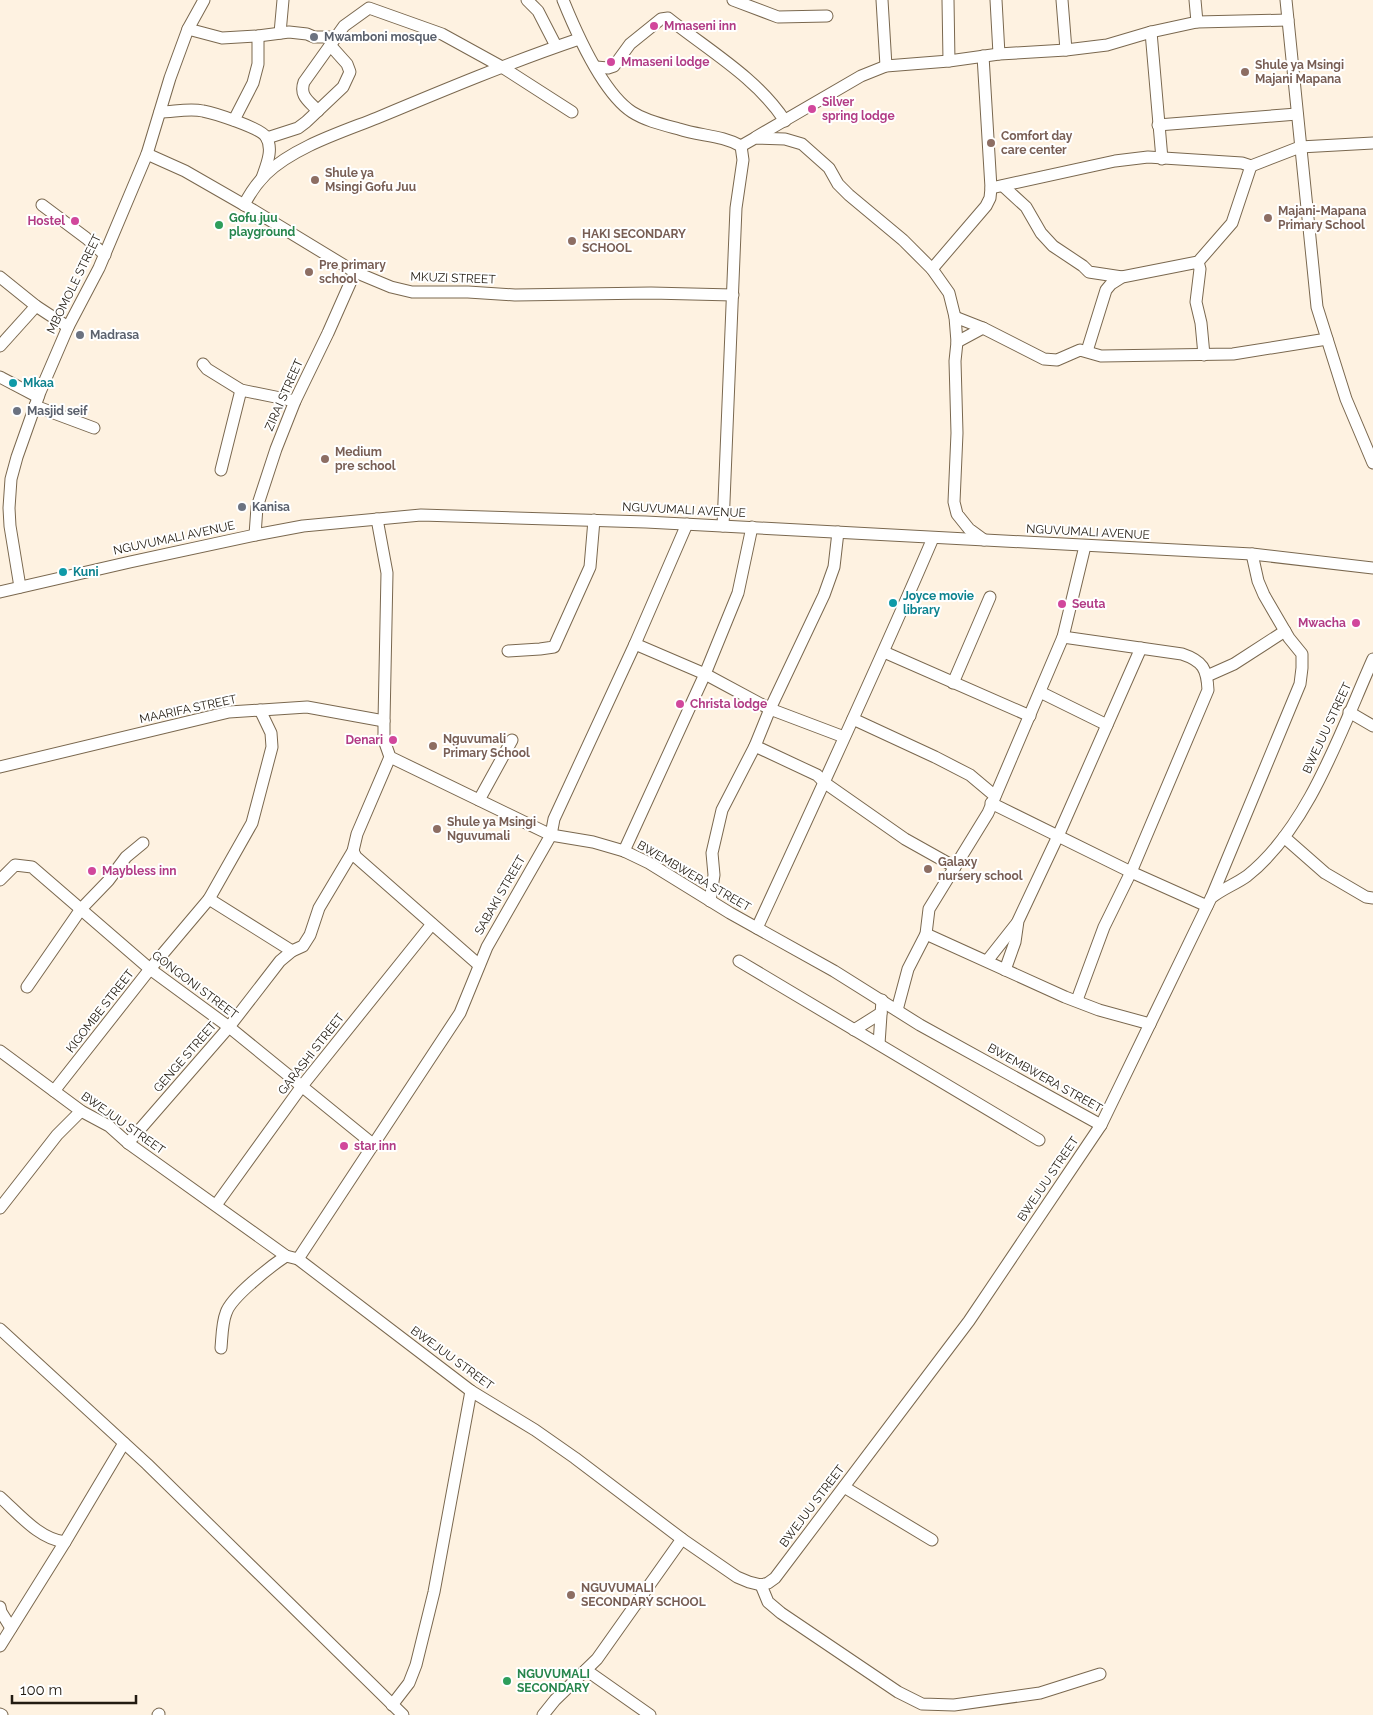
<svg xmlns="http://www.w3.org/2000/svg" width="1373" height="1715" font-family="Raleway,sans-serif">
<style>
.lines{fill:none;stroke-linecap:round;stroke-linejoin:round}
.minor-casing{stroke:#7a684f;stroke-width:13}
.minor{stroke:#fff;stroke-width:11}
.hotel-dot{fill:#d1479c;stroke:#fff;stroke-width:2}
.worship-dot{fill:#6b7280;stroke:#fff;stroke-width:2}
.education-dot{fill:#8d6e63;stroke:#fff;stroke-width:2}
.leisure-dot{fill:#2e9e5b;stroke:#fff;stroke-width:2}
.culture-dot{fill:#0f9aa8;stroke:#fff;stroke-width:2}
.labels{text-anchor:middle;dominant-baseline:central;stroke-width:4;stroke-linejoin:round;paint-order:stroke}
.hotel-label{font-size:12px;font-weight:bold;fill:#b23c85;stroke:#fff;text-anchor:start}
.worship-label{font-size:12px;font-weight:bold;fill:#5b616d;stroke:#fff;text-anchor:start}
.education-label{font-size:12px;font-weight:bold;fill:#785e54;stroke:#fff;text-anchor:start}
.leisure-label{font-size:12px;font-weight:bold;fill:#27864d;stroke:#fff;text-anchor:start}
.street-label{font-size:12px;fill:#221b11;stroke:#fff}
.culture-label{font-size:12px;font-weight:bold;fill:#0d838f;stroke:#fff;text-anchor:start}
</style>
<rect width="100%" height="100%" fill="#fef2e1"/>
<g class="lines">
<g class="minor-casing">
<g id="minor">
<path d="M 527,0 L 538,11 L 556,46"/>
<path d="M 563,0 C 576,32 603,93 632,112 C 646,121 664,125 679,129 C 700,136 722,135 741,146 L 743,160 L 736,208 L 723,526"/>
<path d="M 733,0 L 778,17 L 827,16"/>
<path d="M 882,0 L 886,66"/>
<path d="M 948,0 L 949,61"/>
<path d="M 996,0 L 999,54"/>
<path d="M 1062,0 L 1066,50"/>
<path d="M 1286,0 L 1317,307 L 1346,399 L 1373,463"/>
<path d="M 1197,22 L 1288,20"/>
<path d="M 188,29 L 222,38 L 258,36 L 289,32 L 307,34 L 314,37 L 336,37"/>
<path d="M 1151,32 L 1162,159"/>
<path d="M 280,33 L 283,0"/>
<path d="M 596,67 L 608,68 L 614,66 L 630,44 L 661,19 L 668,18 C 708,50 757,78 785,121"/>
<path d="M 318,111 C 309,101 299,96 304,82 L 344,26 L 369,8 L 442,34 L 502,67 L 572,112"/>
<path d="M 160,112 C 173,112 189,108 203,111 C 214,113 261,128 266,137 C 274,149 266,166 262,178"/>
<path d="M 234,120 L 253,83 L 258,64 L 258,36"/>
<path d="M 1158,125 L 1297,114"/>
<path d="M 756,137 L 861,76 L 886,66 L 949,61 L 999,54 L 1066,50 L 1107,45 L 1151,32 L 1197,22 L 1195,0"/>
<path d="M 267,138 L 298,128 L 306,122 L 343,87 L 350,72 L 347,64 L 330,45"/>
<path d="M 741,146 L 755,138 L 785,139 L 802,144 L 829,168 L 838,184 L 849,195 L 903,240 L 932,269 L 949,293 L 955,317 L 957,342 L 955,361 L 957,433 L 954,502 L 957,514 L 969,529 L 984,540"/>
<path d="M 147,154 L 185,171 L 253,210 L 355,272 L 391,287 L 412,292 L 468,292 L 515,295 L 651,293 L 733,295"/>
<path d="M 1003,186 L 1026,207 L 1041,233 L 1053,246 L 1083,266 L 1089,272 L 1122,277"/>
<path d="M 991,188 L 1115,161 L 1148,157 L 1242,163 L 1251,166 L 1300,147 L 1373,143"/>
<path d="M 42,205 L 86,238 L 105,255"/>
<path d="M 244,205 C 250,193 257,183 266,174 C 294,147 342,132 377,118 C 444,90 511,62 579,39"/>
<path d="M 1198,262 L 1200,269 L 1196,302 L 1201,323 L 1204,355"/>
<path d="M 932,269 L 986,206 L 990,198 L 991,188 L 983,56"/>
<path d="M 0,277 L 36,306 L 68,327"/>
<path d="M 955,317 L 983,328 L 1044,359 L 1057,360 L 1080,350 L 1101,356 L 1233,354 L 1327,339"/>
<path d="M 957,342 L 983,328"/>
<path d="M 0,346 L 36,306"/>
<path d="M 1087,351 L 1106,290 L 1111,284 L 1122,277 L 1198,262 L 1232,223 L 1251,166"/>
<path d="M 203,364 L 207,369 L 241,390 L 295,401"/>
<path d="M 0,377 L 38,397"/>
<path d="M 35,406 L 94,428"/>
<path d="M 221,470 L 241,390"/>
<path d="M 377,519 L 387,573 L 384,721 L 384,740 L 390,757 L 551,835 L 593,842 L 624,851 L 649,863 L 730,913 L 834,971 L 920,1025 L 1101,1125"/>
<path d="M 255,535 L 257,507 L 276,449 L 295,401 L 328,333 L 355,272"/>
<path d="M 20,587 L 10,526 L 9,508 L 11,479 L 17,457 L 40,392 L 68,327 L 99,268 L 147,154 L 170,78 L 188,29 L 204,0"/>
<path d="M 0,592 L 130,562 L 255,535 L 303,526 L 421,515 L 646,522 L 1252,554 L 1373,568"/>
<path d="M 1063,637 L 1182,654 C 1203,661 1207,669 1208,690 L 1131,872 L 1104,927 L 1077,1000"/>
<path d="M 635,644 L 705,674 L 770,709 L 844,737"/>
<path d="M 508,651 L 540,649 L 554,647 L 590,567 L 594,520"/>
<path d="M 884,652 L 1030,716"/>
<path d="M 1207,676 L 1234,664 L 1285,631"/>
<path d="M 953,683 L 990,597"/>
<path d="M 1040,692 L 1107,725"/>
<path d="M 1349,712 L 1373,726"/>
<path d="M 853,719 L 935,757 L 970,775 L 995,796"/>
<path d="M 755,746 L 817,775 L 825,783 L 905,839 L 955,867"/>
<path d="M 0,767 L 229,712 L 307,707 L 384,721"/>
<path d="M 479,800 L 512,740"/>
<path d="M 991,803 L 1131,872 L 1207,906"/>
<path d="M 1284,837 L 1325,873 L 1366,897 L 1373,898"/>
<path d="M 353,851 L 356,857 L 479,965"/>
<path d="M 624,851 L 705,674 L 738,593 L 752,527"/>
<path d="M 0,880 L 15,865 L 32,867 L 150,969 L 229,1027 L 374,1145"/>
<path d="M 1212,896 L 1300,684 L 1302,668 L 1302,654 L 1289,638 L 1264,595 L 1258,581 L 1252,554"/>
<path d="M 209,899 L 292,951"/>
<path d="M 710,901 L 714,875 L 712,853 L 722,810 L 755,746 L 770,709 L 824,595 L 834,567 L 838,532"/>
<path d="M 757,928 C 817,798 877,669 933,538"/>
<path d="M 926,934 L 1065,997 L 1099,1010 L 1150,1024"/>
<path d="M 739,961 L 1039,1140"/>
<path d="M 987,961 L 1017,923"/>
<path d="M 1005,970 L 1015,942 L 1018,921 L 1058,836 L 1141,648"/>
<path d="M 27,987 L 81,909 L 108,881 L 126,857 L 143,843"/>
<path d="M 897,1010 L 908,969 L 926,934 L 929,909 L 988,813 L 1063,637 L 1085,546"/>
<path d="M 854,1030 L 881,1013"/>
<path d="M 879,1044 L 882,1000"/>
<path d="M 0,1051 L 81,1111 L 109,1126 L 128,1143 L 286,1256 L 298,1259 L 471,1391 L 535,1430 L 575,1458 L 682,1539 L 737,1577 L 749,1582 L 761,1585 L 768,1583 L 775,1578 L 969,1321 L 1101,1125 L 1211,898 C 1222,889 1236,884 1247,876 C 1309,827 1341,730 1373,659"/>
<path d="M 54,1091 L 150,969 L 209,899 L 252,823 L 272,747 L 271,733 L 260,710"/>
<path d="M 128,1143 L 229,1027 L 280,961 L 292,951 L 303,946 L 310,935 L 319,908 L 353,851 L 357,834 L 390,757"/>
<path d="M 216,1205 L 302,1086 L 432,924"/>
<path d="M 0,1208 L 57,1135 L 81,1111"/>
<path d="M 298,1259 L 460,1013 L 487,947 L 551,835 L 554,819 L 635,644 L 687,524"/>
<path d="M 0,1329 L 147,1464 L 403,1715"/>
<path d="M 221,1348 C 222,1337 222,1323 226,1313 C 231,1297 271,1266 286,1256"/>
<path d="M 844,1487 L 932,1540"/>
<path d="M 0,1497 C 19,1514 39,1539 65,1542"/>
<path d="M 761,1585 L 768,1602 L 781,1613 L 898,1692 L 922,1704 L 954,1705 L 1040,1693 L 1100,1674"/>
<path d="M 0,1607 L 1,1612 L 11,1628"/>
<path d="M 0,1646 L 65,1542 L 124,1443"/>
<path d="M 586,1670 L 650,1715"/>
<path d="M 392,1705 L 409,1683 L 416,1665 L 434,1592 L 471,1391"/>
<path d="M 0,1714 L 2,1715"/>
<path d="M 158,1715 L 159,1714"/>
<path d="M 543,1715 L 555,1700 L 597,1659 L 682,1539"/>
</g>
</g>
<use href="#minor" class="minor"/>
</g>
<g class="hotel-dot">
<circle cx="654" cy="26" r="5"/>
<circle cx="611" cy="62" r="5"/>
<circle cx="812" cy="109" r="5"/>
<circle cx="75" cy="221" r="5"/>
<circle cx="1062" cy="604" r="5"/>
<circle cx="1356" cy="623" r="5"/>
<circle cx="680" cy="704" r="5"/>
<circle cx="393" cy="740" r="5"/>
<circle cx="92" cy="871" r="5"/>
<circle cx="344" cy="1146" r="5"/>
</g>
<g class="worship-dot">
<circle cx="314" cy="37" r="5"/>
<circle cx="80" cy="335" r="5"/>
<circle cx="17" cy="411" r="5"/>
<circle cx="242" cy="507" r="5"/>
</g>
<g class="education-dot">
<circle cx="1245" cy="72" r="5"/>
<circle cx="991" cy="143" r="5"/>
<circle cx="315" cy="180" r="5"/>
<circle cx="1268" cy="218" r="5"/>
<circle cx="572" cy="241" r="5"/>
<circle cx="309" cy="272" r="5"/>
<circle cx="325" cy="459" r="5"/>
<circle cx="433" cy="746" r="5"/>
<circle cx="437" cy="829" r="5"/>
<circle cx="928" cy="869" r="5"/>
<circle cx="571" cy="1595" r="5"/>
</g>
<g class="leisure-dot">
<circle cx="219" cy="225" r="5"/>
<circle cx="507" cy="1681" r="5"/>
</g>
<g class="culture-dot">
<circle cx="13" cy="383" r="5"/>
<circle cx="63" cy="572" r="5"/>
<circle cx="893" cy="603" r="5"/>
</g>
<g class="labels">
<g class="hotel-label">
<text x="664" y="26">Mmaseni inn</text>
<text x="621" y="62">Mmaseni lodge</text>
<text x="822" y="102">Silver<tspan x="822" dy="14">spring lodge</tspan></text>
<text x="65" y="221" text-anchor="end">Hostel</text>
<text x="1072" y="604">Seuta</text>
<text x="1346" y="623" text-anchor="end">Mwacha</text>
<text x="690" y="704">Christa lodge</text>
<text x="383" y="740" text-anchor="end">Denari</text>
<text x="102" y="871">Maybless inn</text>
<text x="354" y="1146">star inn</text>
</g>
<g class="worship-label">
<text x="324" y="37">Mwamboni mosque</text>
<text x="90" y="335">Madrasa</text>
<text x="27" y="411">Masjid seif</text>
<text x="252" y="507">Kanisa</text>
</g>
<g class="education-label">
<text x="1255" y="65">Shule ya Msingi<tspan x="1255" dy="14">Majani Mapana</tspan></text>
<text x="1001" y="136">Comfort day<tspan x="1001" dy="14">care center</tspan></text>
<text x="325" y="173">Shule ya<tspan x="325" dy="14">Msingi Gofu Juu</tspan></text>
<text x="1278" y="211">Majani-Mapana<tspan x="1278" dy="14">Primary School</tspan></text>
<text x="582" y="234">HAKI SECONDARY<tspan x="582" dy="14">SCHOOL</tspan></text>
<text x="319" y="265">Pre primary<tspan x="319" dy="14">school</tspan></text>
<text x="335" y="452">Medium<tspan x="335" dy="14">pre school</tspan></text>
<text x="443" y="739">Nguvumali<tspan x="443" dy="14">Primary School</tspan></text>
<text x="447" y="822">Shule ya Msingi<tspan x="447" dy="14">Nguvumali</tspan></text>
<text x="938" y="862">Galaxy<tspan x="938" dy="14">nursery school</tspan></text>
<text x="581" y="1588">NGUVUMALI<tspan x="581" dy="14">SECONDARY SCHOOL</tspan></text>
</g>
<g class="leisure-label">
<text x="229" y="218">Gofu juu<tspan x="229" dy="14">playground</tspan></text>
<text x="517" y="1674">NGUVUMALI<tspan x="517" dy="14">SECONDARY</tspan></text>
</g>
<g class="street-label">
<text transform="translate(453 278) rotate(2)">MKUZI STREET</text>
<text transform="translate(74 284) rotate(-64)">MBOMOLE STREET</text>
<text transform="translate(284 395) rotate(-66)">ZIRAI STREET</text>
<text transform="translate(684 510) rotate(3)">NGUVUMALI AVENUE</text>
<text transform="translate(1088 532) rotate(3)">NGUVUMALI AVENUE</text>
<text transform="translate(174 538) rotate(-12)">NGUVUMALI AVENUE</text>
<text transform="translate(188 709) rotate(-12)">MAARIFA STREET</text>
<text transform="translate(1327 728) rotate(-65)">BWEJUU STREET</text>
<text transform="translate(694 876) rotate(30)">BWEMBWERA STREET</text>
<text transform="translate(500 895) rotate(-60)">SABAKI STREET</text>
<text transform="translate(195 985) rotate(37)">GONGONI STREET</text>
<text transform="translate(100 1011) rotate(-52)">KIGOMBE STREET</text>
<text transform="translate(311 1054) rotate(-52)">GARASHI STREET</text>
<text transform="translate(185 1057) rotate(-49)">GENGE STREET</text>
<text transform="translate(1045 1078) rotate(29)">BWEMBWERA STREET</text>
<text transform="translate(123 1123) rotate(35)">BWEJUU STREET</text>
<text transform="translate(1048 1179) rotate(-56)">BWEJUU STREET</text>
<text transform="translate(452 1358) rotate(36)">BWEJUU STREET</text>
<text transform="translate(812 1506) rotate(-53)">BWEJUU STREET</text>
</g>
<g class="culture-label">
<text x="23" y="383">Mkaa</text>
<text x="73" y="572">Kuni</text>
<text x="903" y="596">Joyce movie<tspan x="903" dy="14">library</tspan></text>
</g>
</g>
<path d="M12 1695v8h124v-8" fill="none" stroke="#221b11" stroke-width="2.5"/>
<text x="20" y="1695" font-size="15" fill="#221b11" stroke="#ffffff" stroke-width="4" paint-order="stroke">100 m</text>
</svg>
